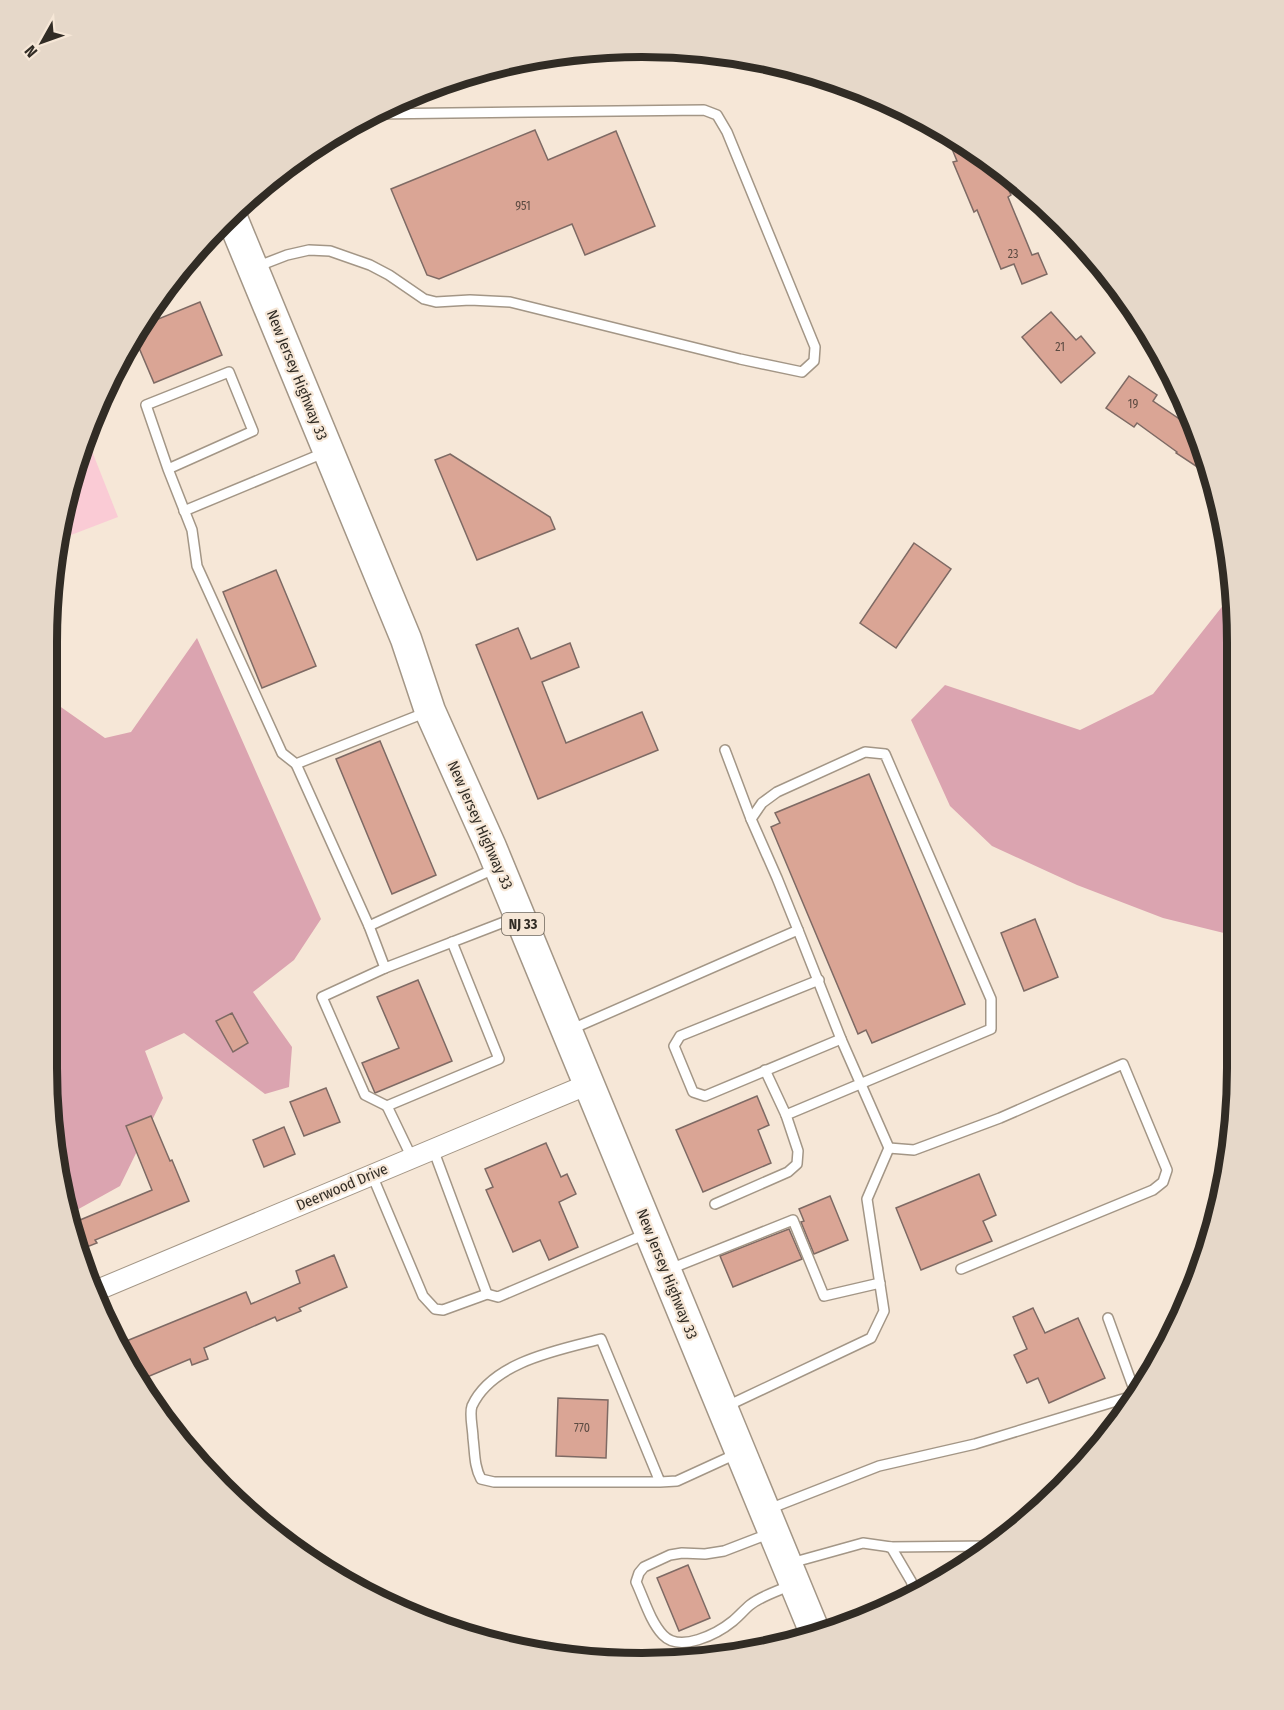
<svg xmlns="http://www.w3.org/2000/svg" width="1284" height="1710" font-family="'Fira Sans Condensed',sans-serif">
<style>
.green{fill:#facbd5}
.forest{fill:#dba4b0}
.building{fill:#daa595;stroke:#7e6a64;stroke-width:1.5}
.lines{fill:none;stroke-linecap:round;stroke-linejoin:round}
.lane-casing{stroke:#a39686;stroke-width:12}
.street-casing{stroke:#a39686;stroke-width:22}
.primary-casing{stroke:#a39686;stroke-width:33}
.lane{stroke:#fff;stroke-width:9}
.street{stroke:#fff;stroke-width:20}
.primary{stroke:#fff;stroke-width:30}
.labels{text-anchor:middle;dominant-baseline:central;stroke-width:4.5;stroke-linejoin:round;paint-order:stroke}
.number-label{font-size:12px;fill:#5b4a41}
.shield{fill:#f6e7d7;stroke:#6c645a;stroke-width:1.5}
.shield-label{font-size:14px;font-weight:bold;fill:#312c25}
.street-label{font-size:15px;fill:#312c25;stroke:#f6e7d7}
.rim{fill:none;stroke:#312c25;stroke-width:8}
</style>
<rect width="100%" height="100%" fill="#f6e7d7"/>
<path class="green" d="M 86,436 L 118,517 L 58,540 L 67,488 Z"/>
<g class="forest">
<path d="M 1232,594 L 1232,935 L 1163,918 L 1077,885 L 992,846 L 950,806 L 911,720 L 945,685 L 1080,730 L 1153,694 Z"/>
<path d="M 197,638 L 321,919 L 294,960 L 253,992 L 292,1047 L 289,1087 L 265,1094 L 184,1033 L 145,1051 L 163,1098 L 120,1186 L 75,1211 L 65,1206 L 47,1068 L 48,698 L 105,738 L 131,732 Z"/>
</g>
<g class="building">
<path d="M 535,130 L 548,160 L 616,131 L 655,226 L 585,255 L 572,224 L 439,279 L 427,275 L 391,189 Z"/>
<path d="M 945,132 L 973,147 L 999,169 L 1011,195 L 1008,197 L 1032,255 L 1038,253 L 1047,274 L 1022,284 L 1014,264 L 1001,269 L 977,210 L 974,212 L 953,162 L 957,161 Z"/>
<path d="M 200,302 L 222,355 L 154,383 L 134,336 L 141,326 Z"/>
<path d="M 1051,312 L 1076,340 L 1081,336 L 1095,353 L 1061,383 L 1022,337 Z"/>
<path d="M 1129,376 L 1157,395 L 1153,401 L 1197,431 L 1208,474 L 1176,453 L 1177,452 L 1137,423 L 1134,427 L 1106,408 Z"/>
<path d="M 450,454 L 550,517 L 555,529 L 477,560 L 435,460 Z"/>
<path d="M 914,543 L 951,569 L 896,648 L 860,623 Z"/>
<path d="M 276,570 L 316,666 L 262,688 L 223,592 Z"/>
<path d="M 518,628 L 531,659 L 570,643 L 579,667 L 542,682 L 566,743 L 642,712 L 658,750 L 538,799 L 476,645 Z"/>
<path d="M 380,741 L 436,875 L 392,894 L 336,759 Z"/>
<path d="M 869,774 L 965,1004 L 872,1043 L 866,1030 L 858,1034 L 771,827 L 780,823 L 775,813 Z"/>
<path d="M 1035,919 L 1058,977 L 1024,991 L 1001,933 Z"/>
<path d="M 418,980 L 452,1061 L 375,1093 L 362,1063 L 399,1048 L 377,997 Z"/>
<path d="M 232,1013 L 248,1043 L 233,1052 L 216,1021 Z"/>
<path d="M 326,1088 L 340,1122 L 304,1136 L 290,1102 Z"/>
<path d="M 757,1096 L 769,1125 L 758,1130 L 771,1163 L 703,1192 L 676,1130 Z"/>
<path d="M 151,1116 L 170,1161 L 172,1160 L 189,1201 L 95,1240 L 97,1243 L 79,1250 L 68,1225 L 152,1190 L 126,1126 Z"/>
<path d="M 284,1127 L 295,1154 L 264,1167 L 253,1140 Z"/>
<path d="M 546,1143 L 561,1177 L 567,1174 L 576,1194 L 559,1202 L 578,1247 L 549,1260 L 540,1240 L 513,1252 L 486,1190 L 493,1187 L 485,1169 Z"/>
<path d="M 979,1174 L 996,1215 L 983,1221 L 992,1241 L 921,1270 L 896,1208 Z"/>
<path d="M 830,1196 L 848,1240 L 814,1254 L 801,1222 L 804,1221 L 799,1209 Z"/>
<path d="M 789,1229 L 802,1259 L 733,1287 L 720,1256 Z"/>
<path d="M 334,1255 L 347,1287 L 299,1308 L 301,1311 L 277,1321 L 275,1317 L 204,1348 L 208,1359 L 192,1365 L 190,1359 L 140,1380 L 124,1342 L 246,1292 L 251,1304 L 300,1283 L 296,1271 Z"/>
<path d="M 1033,1308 L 1045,1333 L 1078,1318 L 1105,1378 L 1049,1403 L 1038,1378 L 1027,1383 L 1014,1355 L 1027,1349 L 1013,1317 Z"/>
<path d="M 558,1398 L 608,1400 L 606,1458 L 556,1456 Z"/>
<path d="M 688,1565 L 710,1618 L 679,1631 L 657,1578 Z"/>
</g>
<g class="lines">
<g class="lane-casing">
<g id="lane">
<path d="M 256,267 L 287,255 L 309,250 L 330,251 L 370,265 L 389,275 L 424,299 L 436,302 L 470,300 L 510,302 L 740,359 L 802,372 L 814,361 L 815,347 L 727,132 L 717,115 L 704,110 L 373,114"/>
<path d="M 168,469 L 253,431 L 229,372 L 146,405 L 168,469 L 192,530 L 197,566 L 282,753 L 296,764 L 369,926 L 385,968 L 517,917"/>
<path d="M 184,511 L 326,452"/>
<path d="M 725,750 L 751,819 L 777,878 L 798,930"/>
<path d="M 296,764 L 427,712"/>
<path d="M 369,926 L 494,869"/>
<path d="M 385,968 L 322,997 L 365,1095 L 387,1106"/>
<path d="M 819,980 L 680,1036 L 674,1046 L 693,1092 L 705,1096 L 841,1039"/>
<path d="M 572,1029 L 798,930 L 841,1039 L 889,1148 L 867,1199 L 884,1311 L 871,1338 L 725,1407"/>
<path d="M 765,1070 L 786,1115"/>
<path d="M 889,1148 L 914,1150 L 1000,1118 L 1123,1064 L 1167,1170 L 1163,1182 L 1153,1190 L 961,1269"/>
<path d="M 433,1149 L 487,1294"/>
<path d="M 412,1158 L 387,1106 L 499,1059 L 452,942"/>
<path d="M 372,1175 L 423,1296 L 435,1309 L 443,1310 L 487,1294 L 498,1297 L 648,1233"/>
<path d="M 715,1204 L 788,1172 L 797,1164 L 798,1151 L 786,1115 L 991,1029 L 991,999 L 885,754 L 865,752 L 777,792 L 762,803 L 751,819"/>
<path d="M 670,1269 L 793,1220 L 824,1296 L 880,1283"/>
<path d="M 660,1482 L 601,1339 C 558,1350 492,1362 472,1406 C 469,1414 473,1429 473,1438 C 475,1453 474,1466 481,1479 L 494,1482 L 660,1482 L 677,1481 L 736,1454"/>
<path d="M 769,1509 L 879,1466 L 975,1444 L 1136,1395 L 1108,1318"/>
<path d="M 771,1533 L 724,1551 L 705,1554 L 682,1553 L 670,1555 L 644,1567 L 639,1573 L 636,1582 C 644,1599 650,1621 663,1635 C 680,1653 717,1634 733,1621 C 739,1616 744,1610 750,1605 C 761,1596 778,1591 791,1585"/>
<path d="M 889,1547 L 992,1546"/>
<path d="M 791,1563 L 863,1543 L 891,1547 L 911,1581 L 915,1591"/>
</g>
</g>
<g class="street-casing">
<path id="street" d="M 95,1291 L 589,1084"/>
</g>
<g class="primary-casing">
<path id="primary" d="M 230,213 L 406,639 L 430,711 L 491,847 L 816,1635"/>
</g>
<use href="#lane" class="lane"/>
<use href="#street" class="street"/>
<use href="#primary" class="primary"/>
</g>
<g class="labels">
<g class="number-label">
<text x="523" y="206">951</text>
<text x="1013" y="254">23</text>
<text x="1060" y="347">21</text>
<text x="1133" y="404">19</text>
<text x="582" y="1428">770</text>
</g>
<rect class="shield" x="502" y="913" width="42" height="22" rx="4.5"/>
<g class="shield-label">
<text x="523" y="924">NJ 33</text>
</g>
<g class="street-label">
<text transform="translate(297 375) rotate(68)">New Jersey Highway 33</text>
<text transform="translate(480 825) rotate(66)">New Jersey Highway 33</text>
<text transform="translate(342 1187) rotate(-23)">Deerwood Drive</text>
<text transform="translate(667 1274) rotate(68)">New Jersey Highway 33</text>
</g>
</g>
<path d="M0 0H1284V1710H0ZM642 57H642A585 585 0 0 1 1227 642V1068A585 585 0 0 1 642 1653H642A585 585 0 0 1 57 1068V642A585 585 0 0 1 642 57Z" fill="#e6d8c9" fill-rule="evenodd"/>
<path class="rim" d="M642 57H642A585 585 0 0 1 1227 642V1068A585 585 0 0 1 642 1653H642A585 585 0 0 1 57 1068V642A585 585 0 0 1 642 57Z"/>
<g transform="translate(42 42) rotate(230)" stroke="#f6e7d7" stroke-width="4.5" paint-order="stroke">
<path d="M0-4.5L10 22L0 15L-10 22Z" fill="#312c25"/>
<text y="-9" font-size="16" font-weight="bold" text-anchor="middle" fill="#312c25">N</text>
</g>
</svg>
